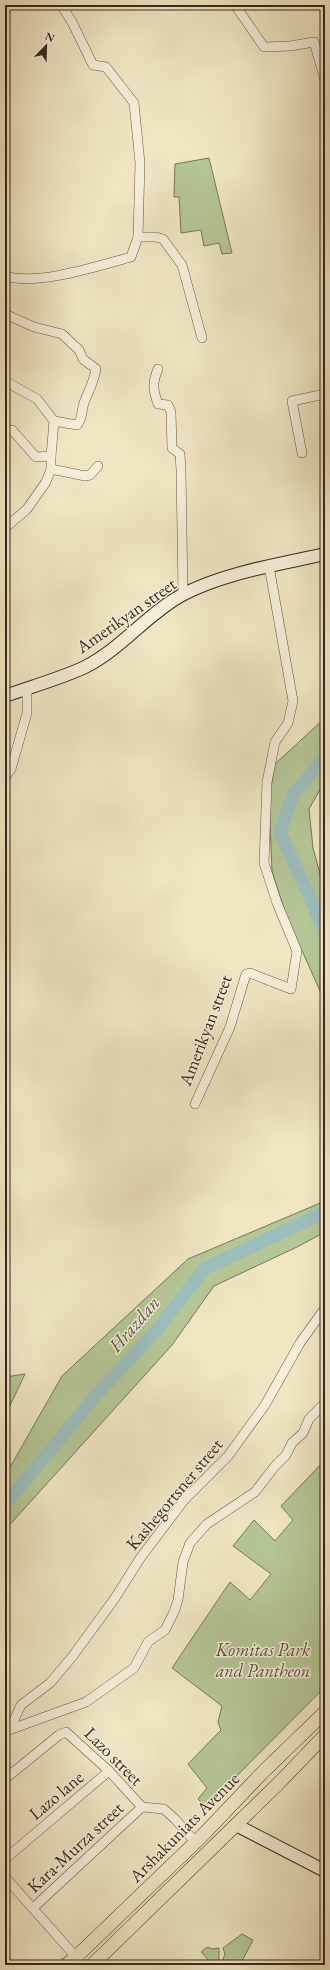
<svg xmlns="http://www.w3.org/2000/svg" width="330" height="1970" font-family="'EB Garamond',serif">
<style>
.green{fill:#b5c697;stroke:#787659}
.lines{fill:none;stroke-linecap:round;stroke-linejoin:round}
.river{stroke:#9dbebc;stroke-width:13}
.street-casing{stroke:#685545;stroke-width:10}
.secondary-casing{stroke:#3b251b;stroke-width:14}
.primary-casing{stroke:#3b251b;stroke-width:14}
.street{stroke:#f5efd9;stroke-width:9}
.secondary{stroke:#f5efd9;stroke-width:12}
.primary{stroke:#f0e6c4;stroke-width:13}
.labels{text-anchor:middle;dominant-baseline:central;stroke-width:3;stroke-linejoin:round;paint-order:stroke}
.street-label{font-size:18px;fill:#3b251b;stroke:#f5efd9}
.park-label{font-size:18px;font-style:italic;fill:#5a4d3a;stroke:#f5efd9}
.water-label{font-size:19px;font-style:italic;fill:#58534b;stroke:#f5efd9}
</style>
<rect width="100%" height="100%" fill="#f0e6c4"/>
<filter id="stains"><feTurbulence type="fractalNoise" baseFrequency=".005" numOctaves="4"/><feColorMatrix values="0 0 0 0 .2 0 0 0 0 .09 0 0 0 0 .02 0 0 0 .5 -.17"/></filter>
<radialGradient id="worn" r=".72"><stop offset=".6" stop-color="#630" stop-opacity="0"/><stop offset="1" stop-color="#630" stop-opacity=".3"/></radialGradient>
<g class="green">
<path d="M 209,158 L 232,253 L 222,254 L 219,243 L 204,246 L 201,230 L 181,233 L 179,197 L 174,197 L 175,164 Z"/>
<path d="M 325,718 L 325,781 L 309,809 L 313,848 L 325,892 L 325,995 L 321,993 L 286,915 L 272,871 L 269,800 L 275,764 Z"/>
<path d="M 325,1201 L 325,1232 L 297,1247 L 214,1286 L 172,1345 L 5,1530 L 5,1476 L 62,1376 L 188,1259 Z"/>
<path d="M 25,1374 L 5,1416 L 5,1377 Z"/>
<path d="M 325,1460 L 325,1687 L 206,1807 L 198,1799 L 207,1788 L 188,1764 L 221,1730 L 218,1722 L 222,1706 L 172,1668 L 230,1582 L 250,1600 L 271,1574 L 233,1546 L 254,1520 L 275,1541 L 293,1520 L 281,1506 Z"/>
<path d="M 242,1934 L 253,1940 L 240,1965 L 221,1965 L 225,1954 L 223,1948 Z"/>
<path d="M 207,1947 L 213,1949 L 219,1948 L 219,1965 L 213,1965 L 201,1952 Z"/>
</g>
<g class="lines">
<g class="river">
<path d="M 325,757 L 293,795 L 280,832 L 325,931"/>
<path d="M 5,1505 L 97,1394 L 156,1331 L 204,1269 L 325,1212"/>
</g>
<g class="street-casing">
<g id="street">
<path d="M 235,5 L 264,47 L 290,46 L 314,42 L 325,80"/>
<path d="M 138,237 L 156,237 L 163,239 L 182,265 L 202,338"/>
<path d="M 5,276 C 38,286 98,266 131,257 L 138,237 L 140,163 L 134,103 L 106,67 L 93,65 L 72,22 L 61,5"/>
<path d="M 5,314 L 34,327 L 62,334 L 79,350 L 83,359 L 96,369 C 94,382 88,392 84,403 C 81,411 83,419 77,425 L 54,421"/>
<path d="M 158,369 C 152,383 153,390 158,404 L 168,405 L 171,412 L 172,448 L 180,454 L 181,470 L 183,594"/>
<path d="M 5,381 L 37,399 L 54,421 L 51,456 L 51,469 L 46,482 L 27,509 L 5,528"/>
<path d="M 12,430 L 36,457 L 51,456"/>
<path d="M 302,453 L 292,401 L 325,394"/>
<path d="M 51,469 L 85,476 L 90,475 L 98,466"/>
<path d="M 5,777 L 11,769 L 27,713 L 27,688"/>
<path d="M 195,1104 L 230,1027 L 246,974 L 250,973 L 291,989 L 297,951 L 277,903 L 264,863 L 267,782 L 275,742 L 288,723 L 293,701 L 269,566"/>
<path d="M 10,1729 L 21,1705 L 50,1683 L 72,1657 L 115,1598 L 141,1557 L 185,1499 L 228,1456 L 265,1405 L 300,1343 L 325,1308"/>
<path d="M 6,1731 L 86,1702 L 134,1668 L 148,1642 L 165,1630 L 174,1612 L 178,1600 L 183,1562 L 190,1543 L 207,1524 L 255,1492 L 275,1466 L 286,1455 L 292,1443 L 303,1433 L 309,1419 L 325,1403"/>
<path d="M 5,1779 L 59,1735 L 66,1732 L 109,1771 L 142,1807"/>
<path d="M 5,1859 L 109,1771"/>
<path d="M 5,1877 L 76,1957"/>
<path d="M 33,1908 L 142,1807 L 164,1809 L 176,1820 L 195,1842"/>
</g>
</g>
<g class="secondary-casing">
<g id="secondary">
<path d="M 5,696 C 30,687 62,678 85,667 C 121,649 147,614 182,595 C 223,573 280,564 325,554"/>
<path d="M 236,1825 L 325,1871"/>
</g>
</g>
<g class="primary-casing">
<g id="primary">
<path d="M 66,1965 L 76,1957 L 202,1836 L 262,1773 L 325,1712"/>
<path d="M 92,1965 L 279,1783 L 325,1735"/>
</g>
</g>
<use href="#street" class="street"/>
<use href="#secondary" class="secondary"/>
<use href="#primary" class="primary"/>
</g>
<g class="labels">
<g class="street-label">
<text transform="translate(126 615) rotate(-35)">Amerikyan street</text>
<text transform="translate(205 1030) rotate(-69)">Amerikyan street</text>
<text transform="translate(174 1494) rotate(-50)">Kashegortsner street</text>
<text transform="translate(114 1756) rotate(45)">Lazo street</text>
<text transform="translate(56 1795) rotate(-40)">Lazo lane</text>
<text transform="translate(184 1827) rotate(-45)">Arshakuniats Avenue</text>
<text transform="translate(75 1847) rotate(-43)">Kara-Murza street</text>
</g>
<g class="park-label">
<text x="263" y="1649">Komitas Park<tspan x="263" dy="21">and Pantheon</tspan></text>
</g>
<g class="water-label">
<text transform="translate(134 1324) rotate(-49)">Hrazdan</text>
</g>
</g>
<rect width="330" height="1970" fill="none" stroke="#f0e6c4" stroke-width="20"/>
<rect x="6" y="6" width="318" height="1958" fill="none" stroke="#3b251b" stroke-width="2"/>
<rect x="10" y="10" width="310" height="1950" fill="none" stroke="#3b251b"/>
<g transform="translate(46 46) rotate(23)" stroke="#f5efd9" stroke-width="3" paint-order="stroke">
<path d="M0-3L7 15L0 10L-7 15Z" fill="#3b251b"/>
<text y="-6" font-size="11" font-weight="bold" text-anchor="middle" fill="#3b251b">N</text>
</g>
<rect width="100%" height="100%" filter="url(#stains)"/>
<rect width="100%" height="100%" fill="url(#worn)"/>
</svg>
